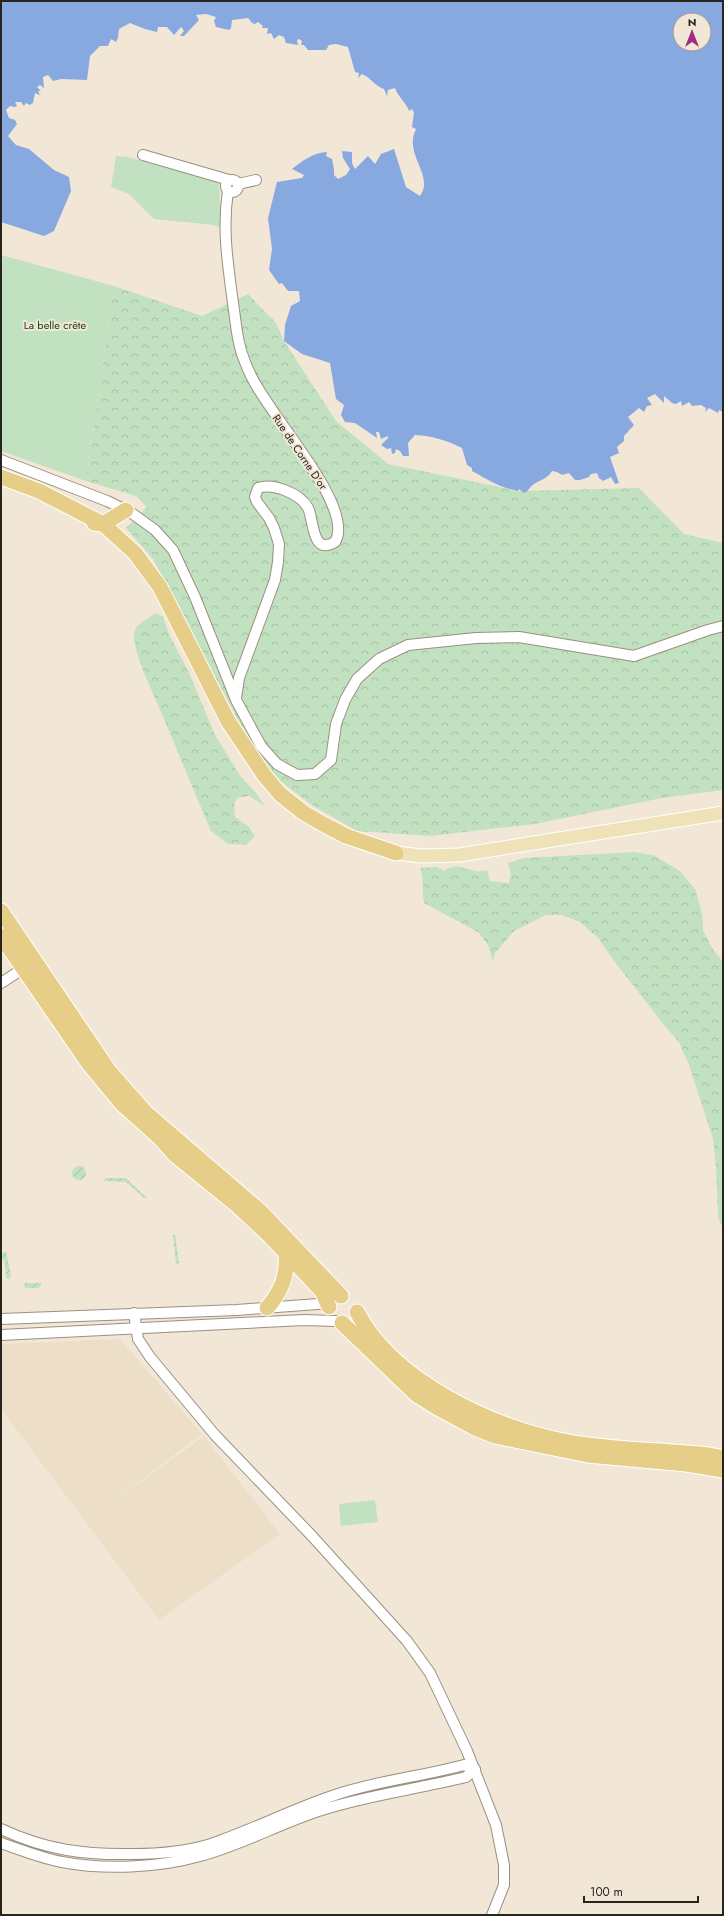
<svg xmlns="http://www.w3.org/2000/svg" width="724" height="1916" font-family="Jost,sans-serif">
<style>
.built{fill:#eddec7}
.forest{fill:url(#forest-crowns)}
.park{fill:#c2e1c0}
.garden{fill:url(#garden-furrows)}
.water{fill:#87a9e0;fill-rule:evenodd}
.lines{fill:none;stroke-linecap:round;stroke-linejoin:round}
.minor-casing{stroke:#9a9081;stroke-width:12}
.major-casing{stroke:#fff;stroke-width:15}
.highway-casing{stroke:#fff;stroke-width:17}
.minor{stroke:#fff;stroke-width:10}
.major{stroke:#f0e2b8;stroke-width:13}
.highway{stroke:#e6ce88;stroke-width:15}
.labels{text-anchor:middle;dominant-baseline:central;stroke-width:4;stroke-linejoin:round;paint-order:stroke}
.park-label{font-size:11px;fill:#0b400e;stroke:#f2e7d7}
.street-label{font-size:11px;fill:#28241e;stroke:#f2e7d7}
</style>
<defs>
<pattern id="forest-crowns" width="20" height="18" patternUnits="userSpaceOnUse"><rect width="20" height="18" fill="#c2e1c0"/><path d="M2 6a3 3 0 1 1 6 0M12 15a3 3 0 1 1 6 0" fill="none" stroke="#a7c1a5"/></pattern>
<pattern id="garden-furrows" width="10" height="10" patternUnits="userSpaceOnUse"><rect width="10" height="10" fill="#c2e1c0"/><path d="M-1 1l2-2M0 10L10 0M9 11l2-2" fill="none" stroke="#a7c1a5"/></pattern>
</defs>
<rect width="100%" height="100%" fill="#f2e7d7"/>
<path class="built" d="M 120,1339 L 202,1434 L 107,1506 L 204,1436 L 280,1534 L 159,1620 L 1,1409 L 1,1344 Z"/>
<g class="forest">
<path d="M 114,286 L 202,316 L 248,294 L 276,323 L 284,341 L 336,421 L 388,464 L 518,491 L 639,488 L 684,534 L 723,543 L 723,790 L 662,798 L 535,824 L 430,836 L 357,831 L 312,805 L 263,768 L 153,559 L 126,528 L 147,507 L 136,496 L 86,481 Z"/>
<path d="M 155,613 L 163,617 L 169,634 L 190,675 L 215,735 L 241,777 L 256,793 L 265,806 L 249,796 L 237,798 L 234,805 L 235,817 L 248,826 L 255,836 L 246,845 L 228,844 L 211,831 C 193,789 176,747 158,705 C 150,686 135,657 134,636 C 133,624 148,620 155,613 Z"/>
<path d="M 634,852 L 653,855 L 680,871 L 695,889 L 702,913 L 703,930 L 712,948 L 723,962 L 723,1229 L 718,1217 L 716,1166 L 713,1139 L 689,1065 L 679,1042 L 664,1025 L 611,957 L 599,939 L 580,922 L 562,915 L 546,915 L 514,931 L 495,953 L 493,962 L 488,945 L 478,932 L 424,903 C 422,891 424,879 420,868 L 437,867 L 444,871 C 455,863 462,867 474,871 C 478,872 483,871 487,870 L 490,881 L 509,883 L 511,875 L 508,863 L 524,858 Z"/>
</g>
<g class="park">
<path d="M 116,156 L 127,157 L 182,172 L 219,180 L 221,228 L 214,225 L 154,219 L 129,194 L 111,187 Z"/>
<path d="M 1,255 L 114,286 L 86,481 L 1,451 Z"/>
<path d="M 375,1500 L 378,1522 L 341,1526 L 339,1504 Z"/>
</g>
<g class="garden">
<circle cx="79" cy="1173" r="7"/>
<path d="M 105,1178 L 126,1178 L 147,1198 L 144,1198 L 126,1182 L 104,1181 Z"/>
<path d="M 175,1234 L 179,1263 L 178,1264 L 176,1263 L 173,1236 Z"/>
<path d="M 6,1251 L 11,1276 L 9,1279 L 6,1278 L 5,1264 L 1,1254 Z"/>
<path d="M 24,1283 L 41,1283 L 41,1286 L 39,1288 L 25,1288 Z"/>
</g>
<path class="water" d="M 1,1 L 723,1 L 723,412 L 719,410 L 718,413 L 709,408 L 705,412 L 706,408 L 701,405 L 692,406 L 689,402 L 682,406 L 681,401 L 676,404 L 672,403 L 664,396 L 664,403 L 655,394 L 647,398 L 652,405 L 647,406 L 644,412 L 639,408 L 628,417 L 634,425 L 624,436 L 624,441 L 617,447 L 619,453 L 610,457 L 619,483 L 615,484 L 611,477 L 603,481 L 599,478 L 597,473 L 591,474 L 589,477 L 580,480 L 575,480 L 569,473 L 562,475 L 557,472 L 552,471 C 547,479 542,479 534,484 C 530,486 529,491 524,493 L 519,489 L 518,491 C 500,488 487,479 472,471 L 472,468 L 467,465 L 462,448 C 446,440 433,436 415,435 L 408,443 L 409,456 L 403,456 L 400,451 L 396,449 L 395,453 L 392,454 L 391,448 L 387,449 L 381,445 L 388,438 L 388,436 L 381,439 L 379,432 L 376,432 L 377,438 L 355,423 L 345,422 L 341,415 L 344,405 L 336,399 L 330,363 L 302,354 L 284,341 L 285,325 L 291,306 L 300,301 L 299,291 L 288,291 L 282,283 L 279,284 L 269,270 L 272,249 L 268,218 L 277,182 L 302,178 L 304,175 L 292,169 C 302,161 315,152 327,152 L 326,156 L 332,159 L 334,169 L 334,175 L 338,179 L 346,175 L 350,169 L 343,158 L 342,151 L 352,152 L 352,163 L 355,169 L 368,156 L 375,164 L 381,154 L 394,149 L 406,187 L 420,196 C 435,175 403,155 416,129 L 412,127 L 414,113 L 412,109 L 409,111 C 406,102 398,97 395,88 L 388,90 L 387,96 L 384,89 C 375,86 371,78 362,74 L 358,78 L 359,73 L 355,72 L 348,47 L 336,44 L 329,45 L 326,50 L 308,50 L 304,45 L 301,45 L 302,41 L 299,39 L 297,40 L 298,45 L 286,43 L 284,37 L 279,35 L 274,39 L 271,33 L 267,34 L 268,28 L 262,28 L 263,26 L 258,22 L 255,24 L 252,23 L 248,18 L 232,20 L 231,28 L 229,30 L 216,27 L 214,21 L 216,17 L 206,14 L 196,15 L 199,20 L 184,36 L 180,36 L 184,31 L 181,27 L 174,35 L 167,27 L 158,27 L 157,32 L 145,29 L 130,23 L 119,29 L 118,38 L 116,42 L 111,39 L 108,46 L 100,46 L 90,56 L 87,80 L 61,79 L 53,81 L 48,75 L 43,77 L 44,88 L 40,85 L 37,87 L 41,91 L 38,91 L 40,95 L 35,93 L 33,103 L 30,105 L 26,103 L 24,106 L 21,102 L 15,102 L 17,106 L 15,107 L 10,106 L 6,110 L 9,118 L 15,120 L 17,124 L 8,136 L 16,145 L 29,149 L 54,170 L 69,177 L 71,191 L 54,231 L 44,236 L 1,222 ZM 680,20 L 704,20 L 704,44 L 680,44 Z"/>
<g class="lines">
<g class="minor-casing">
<g id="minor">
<path d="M 143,155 L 229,180"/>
<circle cx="232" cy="186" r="6"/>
<path d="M 238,184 L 256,180"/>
<path d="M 228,191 C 222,229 228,265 233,303 C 236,323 237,343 245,362 C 252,381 264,398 275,414 C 291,439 353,513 335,542 C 311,556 314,519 308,508 C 300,493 273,483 258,488 L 255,497 L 257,502 L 269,518 L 274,528 L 279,544 L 278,562 L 275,580 L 239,678 L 236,698"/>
<path d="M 1,460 L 107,501 L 130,512 L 155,530 L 173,550 L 195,597 L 236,700 L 261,746 L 277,764 L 297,775 L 315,774 L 331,760 L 336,724 L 345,700 L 357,679 L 379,659 L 408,645 L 476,638 L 519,637 L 634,656 L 708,630 L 723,626"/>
<path d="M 1,983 L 24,968"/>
<path d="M 134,1313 L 138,1339 L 150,1357 L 215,1435 L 312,1536 L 407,1641 L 430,1673 L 467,1751 L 496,1825 L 504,1865 L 504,1885 L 492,1915"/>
<path d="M 1,1319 L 237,1310 L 331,1303"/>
<path d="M 1,1335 L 304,1320 L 335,1321"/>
<path d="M 1,1829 C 46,1850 84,1855 133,1854 C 160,1854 185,1852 211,1844 C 252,1830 291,1810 332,1796 C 374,1781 420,1777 464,1765 L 475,1769 L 466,1777 C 418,1789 369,1795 322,1810 C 280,1823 242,1845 200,1856 C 158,1868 104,1870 62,1862 C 41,1858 21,1850 1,1843"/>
</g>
</g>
<g class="major-casing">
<path id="major" d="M 396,853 L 422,856 L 459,855 L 723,813"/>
</g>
<g class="highway-casing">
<g id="highway">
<path d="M 1,477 L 39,491 L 103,524 L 135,553 L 160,587 L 228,721 L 264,775 L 280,794 L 304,813 L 323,824 L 346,836 L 396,853"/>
<path d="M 94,523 L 103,524 L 126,510"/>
<path d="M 1,911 L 109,1071 L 146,1113 L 260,1211 L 341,1296"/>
<path d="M 1,936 L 89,1064 L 122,1104 L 161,1139 L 175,1155 L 238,1206 L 271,1237 L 322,1291 L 329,1307"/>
<path d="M 267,1308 C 282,1291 288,1274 286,1252"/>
<path d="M 357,1312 C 393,1382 494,1428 568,1442 C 614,1450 662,1450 709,1455 L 723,1458"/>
<path d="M 342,1323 L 417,1395 L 436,1407 L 473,1427 L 495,1436 L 588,1455 L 686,1464 L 723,1470"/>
</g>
</g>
<use href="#minor" class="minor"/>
<use href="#major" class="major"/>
<use href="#highway" class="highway"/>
</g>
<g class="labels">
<g class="park-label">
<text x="55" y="325">La belle crête</text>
</g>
<g class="street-label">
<text transform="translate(300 452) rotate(56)">Rue de Corne D'or</text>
</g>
</g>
<rect width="724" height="1916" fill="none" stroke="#28241e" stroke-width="4"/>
<g transform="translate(692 32)"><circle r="19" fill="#f2e7d7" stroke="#a1998d"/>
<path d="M0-3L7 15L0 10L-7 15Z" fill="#a22b84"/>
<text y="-6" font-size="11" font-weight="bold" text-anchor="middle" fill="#28241e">N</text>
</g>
<path d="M584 1896v6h114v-6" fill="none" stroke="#28241e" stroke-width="2"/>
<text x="590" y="1896" font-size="12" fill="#28241e" stroke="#f2e7d7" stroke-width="3" paint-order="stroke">100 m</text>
</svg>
